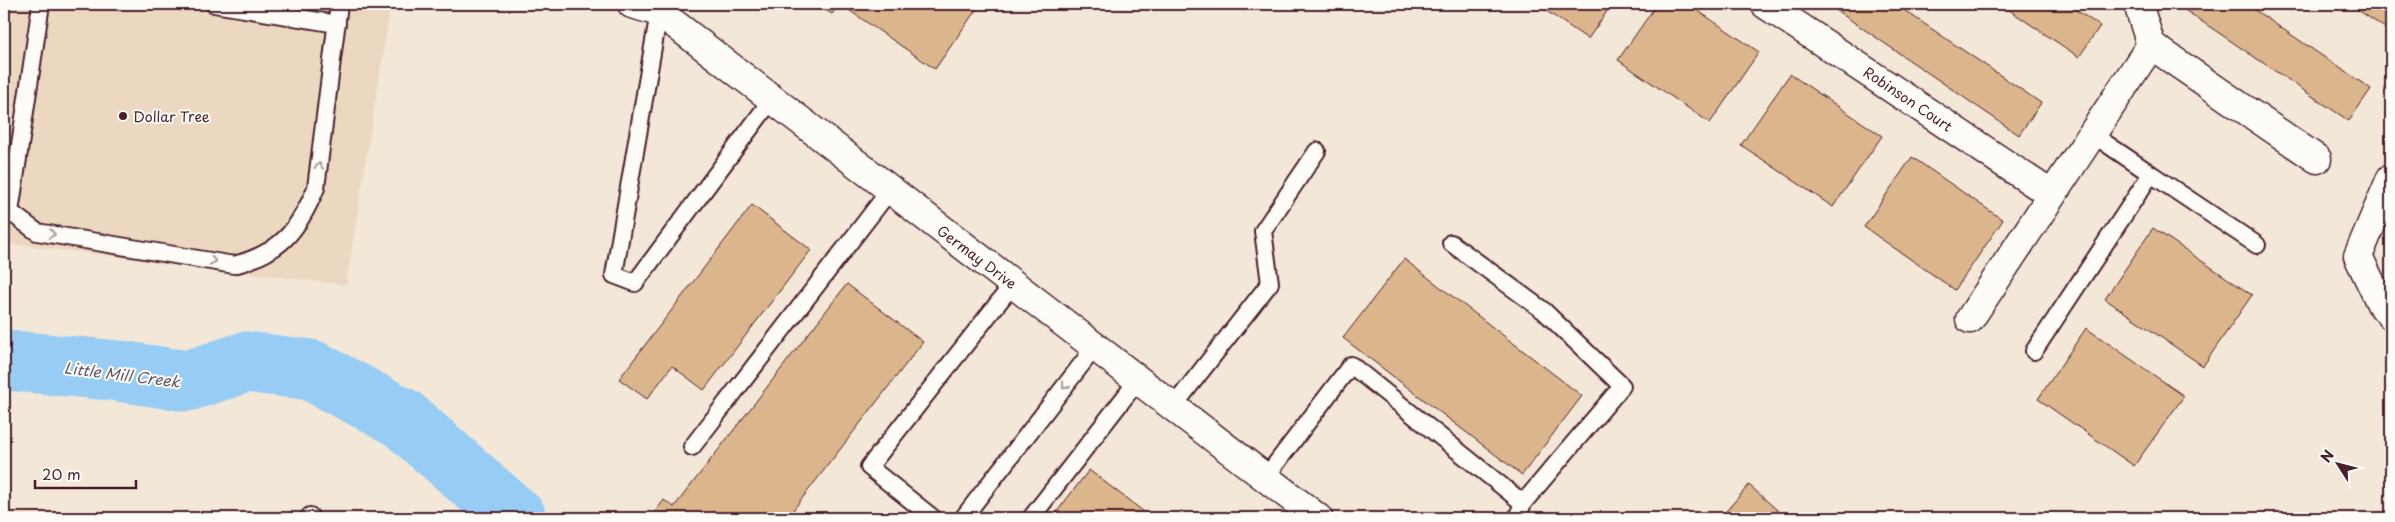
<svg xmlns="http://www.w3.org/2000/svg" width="2395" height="522" font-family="'Playpen Sans',sans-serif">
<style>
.built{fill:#ecd8c0}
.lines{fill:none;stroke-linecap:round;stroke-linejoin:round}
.river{stroke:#97ccf5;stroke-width:61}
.building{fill:#dbb58c;stroke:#4a1f2b}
.service-casing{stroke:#4a1f2b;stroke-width:20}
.minor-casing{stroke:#4a1f2b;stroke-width:31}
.service{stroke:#fdfcf7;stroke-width:16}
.minor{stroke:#fdfcf7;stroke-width:28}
.oneway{stroke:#ac999b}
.poi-dot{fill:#4a1f2b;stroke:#fdfcf7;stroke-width:2}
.labels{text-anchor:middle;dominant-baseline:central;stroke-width:4;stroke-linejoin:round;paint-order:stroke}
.street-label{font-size:14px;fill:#4a1f2b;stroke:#fdfcf7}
.poi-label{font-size:14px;fill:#4a1f2b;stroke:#fdfcf7;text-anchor:start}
.water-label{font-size:15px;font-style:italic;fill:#615368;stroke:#fdfcf7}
</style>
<rect width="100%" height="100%" fill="#f3e7d7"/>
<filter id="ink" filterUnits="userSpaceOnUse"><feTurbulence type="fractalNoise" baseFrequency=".02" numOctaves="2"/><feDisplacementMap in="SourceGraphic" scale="10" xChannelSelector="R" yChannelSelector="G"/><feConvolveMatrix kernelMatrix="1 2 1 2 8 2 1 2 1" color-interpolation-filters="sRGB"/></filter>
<g filter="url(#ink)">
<path class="built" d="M 4,4 L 391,4 L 346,285 L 4,243 Z"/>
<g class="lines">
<path class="river" d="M 4,360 L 119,371 L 187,381 L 246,362 L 311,370 L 402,418 L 516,518"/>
</g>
<g class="building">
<path d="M 816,4 L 840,4 L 832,14 Z"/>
<path d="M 840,4 L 980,4 L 935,69 Z"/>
<path d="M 1536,4 L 1612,4 L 1588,39 Z"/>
<path d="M 1657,4 L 1688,4 L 1759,52 L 1710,123 L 1618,60 Z"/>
<path d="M 1827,4 L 1895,4 L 2041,103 L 2019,135 Z"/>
<path d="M 2000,4 L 2067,4 L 2100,26 L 2079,57 Z"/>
<path d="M 2176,4 L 2246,4 L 2371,89 L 2349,121 Z"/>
<path d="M 2349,4 L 2391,4 L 2391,32 Z"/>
<path d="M 1790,74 L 1882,136 L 1833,207 L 1741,145 Z"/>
<path d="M 1912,157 L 2003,220 L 1955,290 L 1864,227 Z"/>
<path d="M 752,205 L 811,250 L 704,390 L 672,366 L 647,399 L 619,379 Z"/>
<path d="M 2153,228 L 2252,295 L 2203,366 L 2105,299 Z"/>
<path d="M 1404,259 L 1582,396 L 1522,475 L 1343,338 Z"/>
<path d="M 847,284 L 923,342 L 787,518 L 650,518 L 664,500 L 674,507 Z"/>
<path d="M 2086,328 L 2184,396 L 2134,466 L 2038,399 Z"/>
<path d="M 1089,470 L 1152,518 L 1052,518 Z"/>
<path d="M 1749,485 L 1786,518 L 1720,518 Z"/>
</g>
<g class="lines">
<g class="service-casing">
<g id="service">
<path d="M 214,4 L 337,24"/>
<path d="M 659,12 L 614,275 L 635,283 L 772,99"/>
<path d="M 2092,134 L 2151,174"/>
<path d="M 4,211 L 10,212 L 37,232 L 234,265 C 280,253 298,231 316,188 L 339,4"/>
<path d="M 10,212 L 41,4"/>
<path d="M 1451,243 L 1544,311 L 1622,386 L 1523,503 L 1517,518"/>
<path d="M 2034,351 L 2151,174 L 2257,245"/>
<path d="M 1173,407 L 1270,283 L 1263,231 L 1317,151"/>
<path d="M 692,447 L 890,190"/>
<path d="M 1265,478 L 1351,365 L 1523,503"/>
<path d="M 310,518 L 310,516"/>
<path d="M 933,518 L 869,467 L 1013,284"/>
<path d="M 963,518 L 1095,347"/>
<path d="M 1031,518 L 1138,380"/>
</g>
</g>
<g class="minor-casing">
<g id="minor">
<path d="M 632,4 L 659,12 L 1318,518"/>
<path d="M 1765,4 L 2052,195"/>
<path d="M 2138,4 L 2151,45 L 2317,159"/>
<path d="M 2391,178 L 2358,256 L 2381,304 L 2391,315"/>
<path d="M 1970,319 L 2151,45"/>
</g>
</g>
<use href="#service" class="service"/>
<use href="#minor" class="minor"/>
</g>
<defs><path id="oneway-chevron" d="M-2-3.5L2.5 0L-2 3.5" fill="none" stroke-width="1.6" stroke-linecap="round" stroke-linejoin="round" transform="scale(1.25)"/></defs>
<g class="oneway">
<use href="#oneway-chevron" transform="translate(319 166) rotate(-83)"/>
<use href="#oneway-chevron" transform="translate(52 234) rotate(10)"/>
<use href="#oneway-chevron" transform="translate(213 261) rotate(10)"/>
<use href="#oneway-chevron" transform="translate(1065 386) rotate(128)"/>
</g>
</g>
<circle class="poi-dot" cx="123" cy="116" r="5"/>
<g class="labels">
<g class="street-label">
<text transform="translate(1908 99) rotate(34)">Robinson Court</text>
<text transform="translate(977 257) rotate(37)">Germay Drive</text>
</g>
<g class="poi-label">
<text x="133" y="116">Dollar Tree</text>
</g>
<g class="water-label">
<text transform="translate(122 374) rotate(7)">Little Mill Creek</text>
</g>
</g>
<rect width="2395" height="522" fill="none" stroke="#fdfcf7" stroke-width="20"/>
<rect x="10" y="10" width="2375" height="502" fill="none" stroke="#4a1f2b" stroke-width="2" filter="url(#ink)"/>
<g transform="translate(2338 464) rotate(306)" stroke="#fdfcf7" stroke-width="4" paint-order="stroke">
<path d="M0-4L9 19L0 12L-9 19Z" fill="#4a1f2b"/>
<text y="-8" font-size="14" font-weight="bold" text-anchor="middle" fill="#4a1f2b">N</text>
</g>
<path d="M35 480v8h101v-8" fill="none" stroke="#4a1f2b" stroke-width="2.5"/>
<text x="42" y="480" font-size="15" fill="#4a1f2b" stroke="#fdfcf7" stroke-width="4" paint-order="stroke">20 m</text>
</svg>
